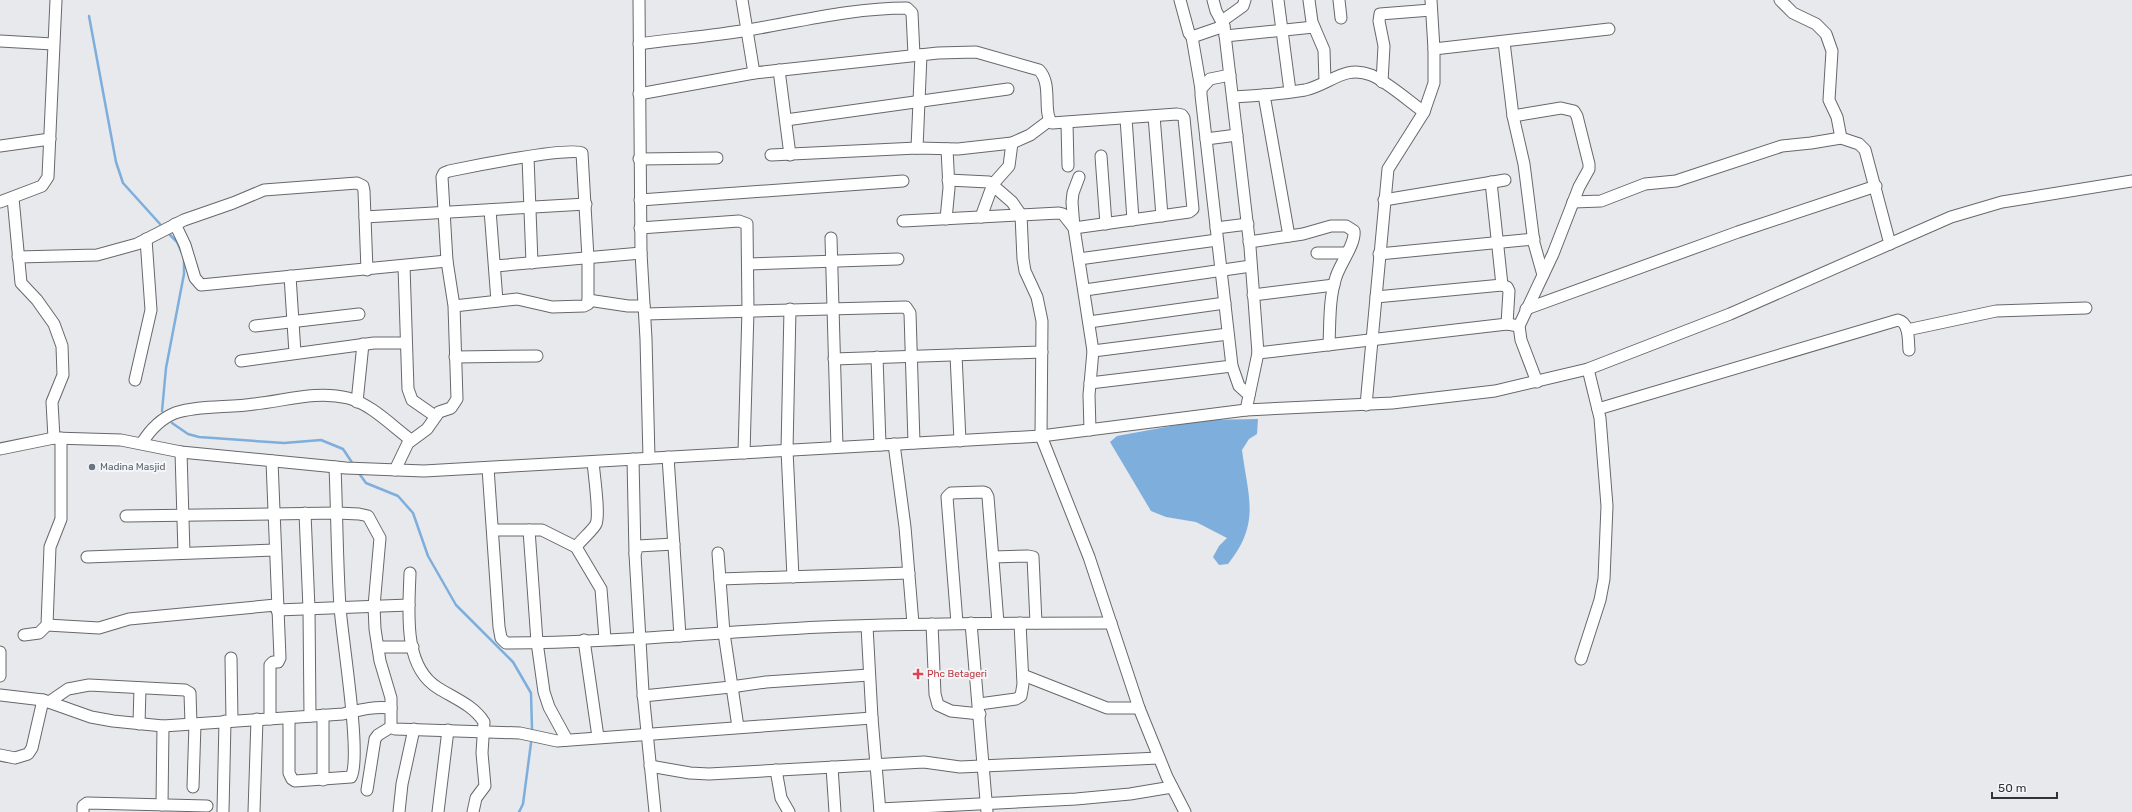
<svg xmlns="http://www.w3.org/2000/svg" width="2132" height="812" font-family="Rubik,sans-serif">
<style>
.water{fill:#7eaedc}
.lines{fill:none;stroke-linecap:round;stroke-linejoin:round}
.stream{stroke:#7eaedc;stroke-width:2.5}
.minor-casing{stroke:#66686b;stroke-width:13}
.minor{stroke:#fff;stroke-width:11}
.worship-dot{fill:#6b7280;stroke:#f4f7fa;stroke-width:1.5}
.health-dot{fill:#e0444e;stroke:#f4f7fa;stroke-width:1.5}
.labels{text-anchor:middle;dominant-baseline:central;stroke-width:4;stroke-linejoin:round;paint-order:stroke}
.worship-label{font-size:10px;fill:#5b616d;stroke:#f4f7fa;text-anchor:start}
.health-label{font-size:10px;fill:#be3a42;stroke:#f4f7fa;text-anchor:start}
</style>
<rect width="100%" height="100%" fill="#e7e9ec"/>
<path class="water" d="M 1258,419 L 1257,434 L 1249,439 L 1242,450 C 1248,497 1261,523 1228,564 L 1219,565 L 1213,557 L 1219,546 L 1227,538 L 1196,522 L 1166,517 L 1151,511 L 1110,442 L 1117,436 L 1204,420 Z"/>
<g class="lines">
<g class="stream">
<path d="M 89,16 L 116,162 L 123,183 L 160,224"/>
<path d="M 170,235 L 177,242 L 182,253"/>
<path d="M 162,411 L 166,368 L 184,274 L 184,259"/>
<path d="M 172,423 L 188,434 L 199,437 L 284,443 L 321,440 L 343,449 L 353,464"/>
<path d="M 358,472 L 366,483 L 398,496 L 413,513 L 428,556 L 456,605 L 513,662 L 531,693 L 532,729"/>
<path d="M 519,812 L 523,804 L 531,743"/>
</g>
<g class="minor-casing">
<g id="minor">
<path d="M 639,0 L 641,253 L 646,339 L 649,458"/>
<path d="M 742,0 L 754,73"/>
<path d="M 1180,0 L 1189,33 L 1192,37 L 1201,89"/>
<path d="M 1213,0 L 1216,11 L 1224,26 L 1250,247 L 1258,353 L 1246,410"/>
<path d="M 1278,0 L 1290,91"/>
<path d="M 1309,0 L 1312,22 L 1324,50 L 1325,82"/>
<path d="M 1339,0 L 1341,18"/>
<path d="M 1780,0 L 1793,13 L 1816,24 L 1826,34 L 1832,51 L 1829,100 L 1837,117 L 1841,138"/>
<path d="M 1222,21 L 1243,6 L 1245,0"/>
<path d="M 1225,36 L 1314,27"/>
<path d="M 1192,37 L 1224,26"/>
<path d="M 0,41 L 53,44"/>
<path d="M 1504,42 L 1513,116 L 1524,164 L 1534,243 L 1543,275"/>
<path d="M 639,44 C 675,39 712,36 748,30 C 801,21 853,8 907,8 L 912,13 L 914,55"/>
<path d="M 1434,49 L 1609,29"/>
<path d="M 779,70 L 790,155"/>
<path d="M 1230,75 L 1210,79 L 1201,89 L 1201,95 L 1232,366 L 1239,386 L 1249,395"/>
<path d="M 1382,82 L 1384,46 L 1379,21 L 1380,14 L 1431,10"/>
<path d="M 639,94 L 754,73 L 938,53 L 976,52 L 1039,70 C 1053,84 1042,113 1052,123 L 1177,114 L 1182,115 L 1184,118 L 1193,209 L 1189,212 L 1074,228 L 1063,214 L 1059,213 L 903,221"/>
<path d="M 1264,95 L 1289,236"/>
<path d="M 1233,97 C 1257,96 1281,94 1305,90 C 1329,85 1345,64 1371,75 C 1386,81 1410,102 1424,112"/>
<path d="M 1154,116 L 1162,216"/>
<path d="M 1513,116 L 1561,108 L 1574,111 L 1577,116 L 1589,164 L 1589,169 L 1579,187 L 1553,254 L 1519,326 L 1521,340 L 1537,382"/>
<path d="M 1126,118 L 1133,220"/>
<path d="M 786,120 L 1008,89"/>
<path d="M 1067,123 L 1068,166"/>
<path d="M 1206,139 L 1237,135"/>
<path d="M 0,146 L 50,139"/>
<path d="M 917,148 L 921,55"/>
<path d="M 771,155 L 917,148 L 958,149 L 1012,143 L 1030,135 L 1050,120"/>
<path d="M 1101,156 L 1106,224"/>
<path d="M 528,157 L 532,263"/>
<path d="M 639,159 L 717,158"/>
<path d="M 1079,177 L 1073,193 L 1072,202 L 1074,228 L 1093,351 L 1089,395 L 1090,430"/>
<path d="M 948,180 L 989,182 L 1012,202 L 1021,215 L 1023,259 L 1025,271 L 1037,297 L 1042,321 L 1041,436 L 1089,557 L 1139,708 L 1167,777 L 1185,812"/>
<path d="M 1491,182 L 1502,285"/>
<path d="M 13,198 L 21,283 L 37,300 L 54,324 L 62,346 L 63,375 L 52,402 L 54,438"/>
<path d="M 640,200 L 903,181"/>
<path d="M 1384,200 L 1505,180"/>
<path d="M 0,202 L 42,186 L 48,177 L 56,0"/>
<path d="M 1573,202 L 1601,201 L 1645,184 L 1676,181 L 1782,146 L 1811,143 L 1841,138 L 1859,144 L 1865,150 L 1890,244"/>
<path d="M 490,210 L 497,301"/>
<path d="M 365,217 L 586,204"/>
<path d="M 981,217 L 993,184 L 1009,166 L 1012,143"/>
<path d="M 946,219 L 949,188 L 947,149"/>
<path d="M 175,224 L 185,245 L 195,278 L 201,285 L 447,261"/>
<path d="M 640,228 L 739,221 L 747,224 L 748,310 L 744,453"/>
<path d="M 1216,228 L 1248,224"/>
<path d="M 831,238 L 837,447"/>
<path d="M 1249,242 L 1303,234 L 1331,226 L 1346,226 L 1354,231 C 1356,243 1340,264 1336,277 C 1329,298 1330,323 1329,345"/>
<path d="M 1317,253 L 1347,253"/>
<path d="M 1379,254 L 1534,239"/>
<path d="M 18,257 L 97,255 L 137,244 L 184,220 L 233,203 L 264,190 L 357,183 L 363,186 L 364,191 L 367,270"/>
<path d="M 1079,259 L 1217,240"/>
<path d="M 748,264 L 898,259"/>
<path d="M 404,266 L 408,389 L 412,400 L 435,416"/>
<path d="M 495,266 L 641,253"/>
<path d="M 290,276 L 295,353"/>
<path d="M 1085,290 L 1251,266"/>
<path d="M 1253,295 L 1334,285"/>
<path d="M 1376,297 L 1502,285 L 1507,287 L 1509,291 L 1507,324"/>
<path d="M 588,300 L 628,306 L 644,306"/>
<path d="M 790,309 L 787,450 L 793,577"/>
<path d="M 1526,309 L 1738,232 L 1876,186"/>
<path d="M 645,314 L 906,307 L 910,313 L 914,443"/>
<path d="M 1089,322 L 1225,303"/>
<path d="M 255,326 L 359,314"/>
<path d="M 1907,330 L 1996,311 L 2086,308"/>
<path d="M 1093,351 L 1228,334"/>
<path d="M 1258,353 L 1507,324 L 1519,326"/>
<path d="M 956,355 L 960,441"/>
<path d="M 455,357 L 537,356"/>
<path d="M 877,357 L 880,445"/>
<path d="M 834,359 L 1042,352"/>
<path d="M 241,361 L 374,343 L 405,343"/>
<path d="M 135,380 L 151,310 L 146,239"/>
<path d="M 1090,383 L 1232,366"/>
<path d="M 357,402 L 363,344"/>
<path d="M 1366,405 L 1388,169 L 1424,112 L 1434,83 L 1434,49 L 1431,0"/>
<path d="M 1598,409 L 1898,320 C 1910,323 1908,340 1909,350"/>
<path d="M 142,443 C 150,430 160,419 175,413 C 199,405 229,408 254,404 C 285,401 316,390 348,398 C 371,404 392,426 411,440"/>
<path d="M 894,444 L 905,527 L 913,624"/>
<path d="M 0,449 L 54,438 L 121,440 L 181,452 L 346,468 L 424,471 L 1041,436 L 1246,410 L 1392,403 L 1495,391 L 1588,369 L 1730,314 L 1951,217 L 2002,202 L 2132,181"/>
<path d="M 181,452 L 184,553"/>
<path d="M 668,457 L 680,636"/>
<path d="M 633,459 L 635,554"/>
<path d="M 488,468 L 499,627 L 501,638 L 506,643 C 611,643 717,632 822,627 C 918,623 1015,623 1111,623"/>
<path d="M 395,470 L 408,443 L 427,429 L 439,412 L 451,408 L 457,399 L 454,306 L 447,261 L 442,177 L 444,173 L 449,171 C 468,167 572,146 582,153 L 588,258 L 588,304 L 584,306 L 552,307 L 517,299 L 454,306"/>
<path d="M 305,513 L 309,609 L 310,716"/>
<path d="M 126,516 L 337,513 L 359,514 L 368,516 L 380,538 L 374,606 L 375,629 L 380,661 L 391,698 L 391,708"/>
<path d="M 493,530 L 542,530 L 576,547 L 601,589 L 605,639"/>
<path d="M 529,530 L 537,642 L 544,692 L 549,707 L 567,740"/>
<path d="M 576,547 C 581,540 594,529 596,524 C 600,515 594,474 593,462"/>
<path d="M 718,553 L 724,633 L 738,727"/>
<path d="M 87,557 L 275,550"/>
<path d="M 993,557 L 1028,556 L 1033,557 L 1036,623"/>
<path d="M 410,573 C 409,609 402,666 438,688 C 454,698 473,705 484,722 L 482,753 L 485,786 L 476,798 L 473,812"/>
<path d="M 720,579 L 909,573"/>
<path d="M 957,623 L 947,497 L 951,493 L 983,492 L 986,493 L 988,497 L 998,623"/>
<path d="M 971,623 L 987,812"/>
<path d="M 932,624 L 935,694 L 938,705 L 951,711 L 980,714"/>
<path d="M 47,625 L 99,628 L 129,619 L 276,605 L 277,610 L 409,605"/>
<path d="M 867,626 L 872,718 L 880,812"/>
<path d="M 24,635 L 39,633 L 47,625 L 50,547 L 61,519 L 61,438"/>
<path d="M 584,640 L 598,737"/>
<path d="M 378,647 L 413,647"/>
<path d="M 0,652 L 0,676"/>
<path d="M 231,658 L 232,721"/>
<path d="M 1581,659 L 1600,600 L 1604,579 L 1607,506 L 1600,418 L 1588,369"/>
<path d="M 1023,675 L 1107,708 L 1139,708"/>
<path d="M 0,695 L 43,700 L 91,717 L 113,721 L 163,726 L 343,714 C 360,710 373,706 391,708 L 391,727 L 395,729 L 520,733 L 557,741 L 872,718"/>
<path d="M 643,696 L 731,687 L 766,682 L 869,675"/>
<path d="M 49,702 L 68,689 L 89,685 L 185,690 L 190,693 L 191,724"/>
<path d="M 979,704 L 1016,699 L 1021,696 L 1023,684 L 1020,623"/>
<path d="M 323,715 L 323,780"/>
<path d="M 289,718 L 289,773 L 292,779 L 295,781 L 351,777 C 362,757 342,638 340,607 C 337,561 337,514 335,467"/>
<path d="M 270,719 L 270,665 L 273,662 L 278,662 L 280,658 L 272,461"/>
<path d="M 139,724 L 140,688"/>
<path d="M 0,755 L 15,758 L 28,754 L 32,748 L 43,700"/>
<path d="M 650,766 L 690,773 L 709,774 L 924,762 L 960,767 L 1159,758"/>
<path d="M 832,767 L 835,812"/>
<path d="M 776,770 L 781,798 L 789,812"/>
<path d="M 193,787 L 195,724"/>
<path d="M 367,790 L 375,739 L 378,735 L 391,727"/>
<path d="M 162,805 L 163,726"/>
<path d="M 880,809 L 1076,799 L 1130,794 L 1172,787"/>
<path d="M 223,811 L 225,721"/>
<path d="M 83,812 L 83,806 L 87,803 L 207,806"/>
<path d="M 254,812 L 257,719"/>
<path d="M 399,812 L 402,784 L 414,729"/>
<path d="M 438,812 L 448,730"/>
<path d="M 655,812 L 643,692 L 635,554 L 638,546 L 674,544"/>
</g>
</g>
<use href="#minor" class="minor"/>
</g>
<circle class="worship-dot" cx="92" cy="467" r="4"/>
<path class="health-dot" d="M916 668h4v4h4v4h-4v4h-4v-4h-4v-4h4z"/>
<g class="labels">
<g class="worship-label">
<text x="100" y="467">Madina Masjid</text>
</g>
<g class="health-label">
<text x="927" y="674">Phc Betageri</text>
</g>
</g>
<path d="M1992 792v6h65v-6" fill="none" stroke="#323335" stroke-width="2"/>
<text x="1998" y="792" font-size="12" fill="#323335" stroke="#f4f7fa" stroke-width="3" paint-order="stroke">50 m</text>
</svg>
